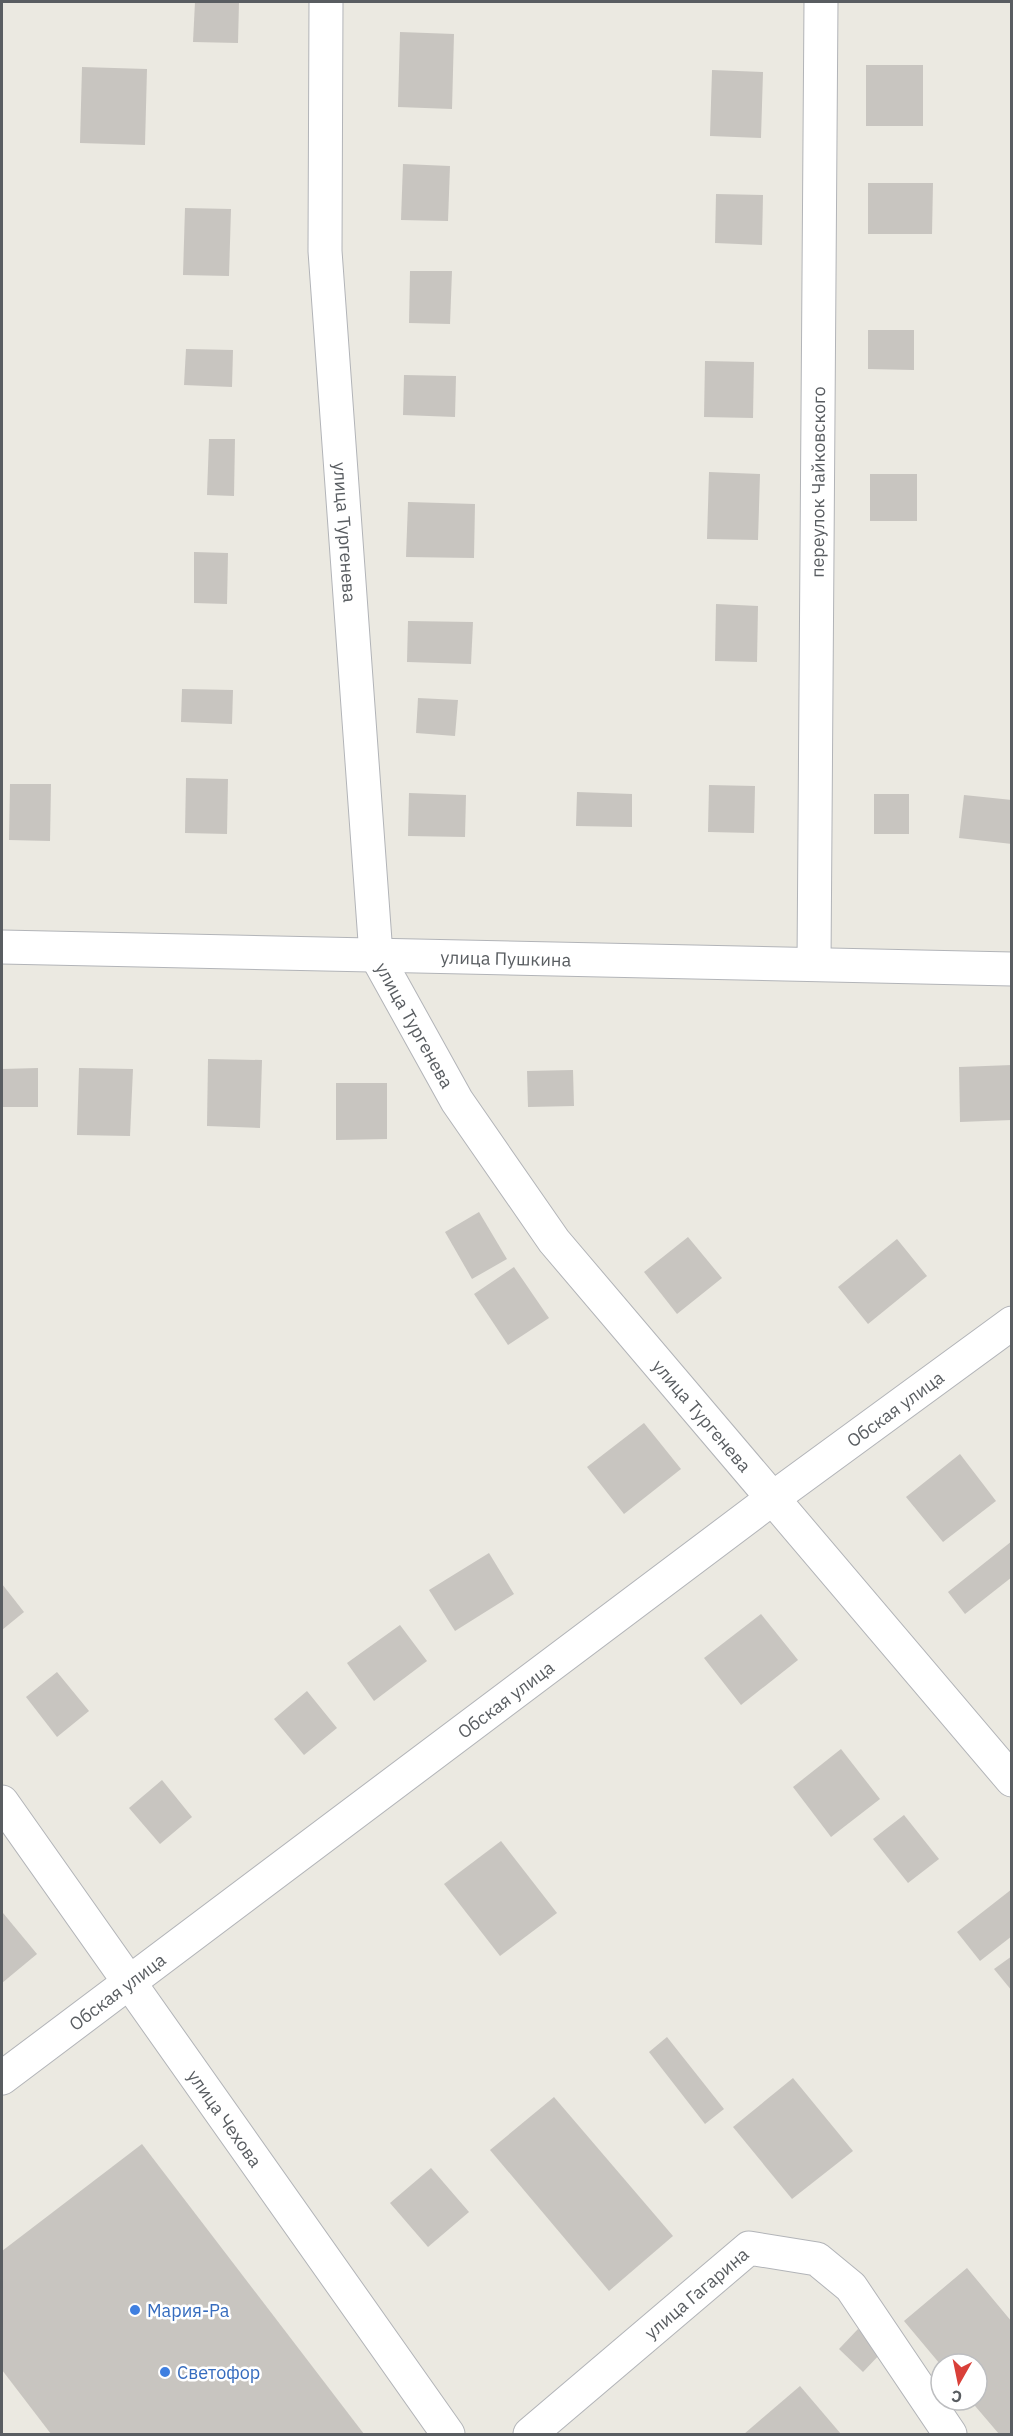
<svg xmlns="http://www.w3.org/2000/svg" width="1013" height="2436" font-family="'IBM Plex Sans',sans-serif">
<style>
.building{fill:#c8c5c0}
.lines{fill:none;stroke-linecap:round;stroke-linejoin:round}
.minor-casing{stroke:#b2b4b8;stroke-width:35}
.minor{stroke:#fff;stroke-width:33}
.shop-dot{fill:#3f7fe0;stroke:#fff;stroke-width:2}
.labels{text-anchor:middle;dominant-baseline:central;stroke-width:5;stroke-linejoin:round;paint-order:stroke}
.street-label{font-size:18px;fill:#595d61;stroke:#fff}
.shop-label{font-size:18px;fill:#366cbe;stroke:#fff;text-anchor:start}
</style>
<rect width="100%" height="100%" fill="#ebe9e1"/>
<g class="building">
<path d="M 195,2 L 239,2 L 238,43 L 193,42 Z"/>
<path d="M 400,32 L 454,34 L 452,109 L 398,107 Z"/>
<rect x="866" y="65" width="57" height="61"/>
<path d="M 82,67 L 147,69 L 145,145 L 80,143 Z"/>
<path d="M 712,70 L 763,72 L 761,138 L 710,136 Z"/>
<path d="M 403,164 L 450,166 L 448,221 L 401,220 Z"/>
<path d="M 868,183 L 933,183 L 932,234 L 868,234 Z"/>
<path d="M 716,194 L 763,195 L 762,245 L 715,243 Z"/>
<path d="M 185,208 L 231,209 L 229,276 L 183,275 Z"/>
<path d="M 410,271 L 452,271 L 450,324 L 409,323 Z"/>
<path d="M 868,330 L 914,330 L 914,370 L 868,369 Z"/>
<path d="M 186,349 L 233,350 L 232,387 L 184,385 Z"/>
<path d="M 705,361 L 754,362 L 753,418 L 704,417 Z"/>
<path d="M 404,375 L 456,376 L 455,417 L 403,415 Z"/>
<path d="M 209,439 L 235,439 L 234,496 L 207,495 Z"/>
<path d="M 709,472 L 760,474 L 758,540 L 707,539 Z"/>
<rect x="870" y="474" width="47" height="47"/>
<path d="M 408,502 L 475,504 L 474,558 L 406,557 Z"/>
<path d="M 194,552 L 228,553 L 227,604 L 194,603 Z"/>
<path d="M 716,604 L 758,606 L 757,662 L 715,661 Z"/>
<path d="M 408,621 L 473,622 L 471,664 L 407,662 Z"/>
<path d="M 182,689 L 233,690 L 232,724 L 181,722 Z"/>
<path d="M 418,698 L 458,700 L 455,736 L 416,733 Z"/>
<path d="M 186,778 L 228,779 L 227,834 L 185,833 Z"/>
<path d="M 10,784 L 51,784 L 50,841 L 9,840 Z"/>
<path d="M 709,785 L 755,786 L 754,833 L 708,832 Z"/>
<path d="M 577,792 L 632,794 L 632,827 L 576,826 Z"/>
<path d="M 409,793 L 466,795 L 465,837 L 408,836 Z"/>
<rect x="874" y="794" width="35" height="40"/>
<path d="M 964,795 L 1012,800 L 1012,844 L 959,838 Z"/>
<path d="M 208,1059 L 262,1060 L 260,1128 L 207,1126 Z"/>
<path d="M 1012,1065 L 1012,1120 L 960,1122 L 959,1067 Z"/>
<path d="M 38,1068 L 38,1107 L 2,1107 L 2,1069 Z"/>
<path d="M 79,1068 L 133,1069 L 130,1136 L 77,1135 Z"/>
<path d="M 573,1070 L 574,1106 L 528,1107 L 527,1071 Z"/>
<path d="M 336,1083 L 387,1083 L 387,1139 L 336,1140 Z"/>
<path d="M 479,1212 L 507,1259 L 472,1279 L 445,1232 Z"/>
<path d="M 688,1237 L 722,1278 L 677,1314 L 644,1272 Z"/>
<path d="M 897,1239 L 927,1276 L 868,1324 L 838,1287 Z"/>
<path d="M 514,1267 L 549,1318 L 508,1345 L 474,1294 Z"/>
<path d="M 644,1423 L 681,1469 L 624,1514 L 587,1467 Z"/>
<path d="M 960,1454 L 996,1501 L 943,1542 L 906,1497 Z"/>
<path d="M 1012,1541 L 1012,1577 L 965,1614 L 948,1592 Z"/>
<path d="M 489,1553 L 514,1594 L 455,1631 L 429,1590 Z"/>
<path d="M 2,1584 L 24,1612 L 2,1630 Z"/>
<path d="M 761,1614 L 798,1660 L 741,1705 L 704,1658 Z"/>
<path d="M 400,1625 L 427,1661 L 374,1701 L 347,1663 Z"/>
<path d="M 57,1672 L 89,1711 L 57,1737 L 26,1697 Z"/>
<path d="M 307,1691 L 337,1728 L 304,1755 L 274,1719 Z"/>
<path d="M 841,1749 L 880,1799 L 831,1837 L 793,1787 Z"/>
<path d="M 162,1780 L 192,1817 L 160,1844 L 129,1808 Z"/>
<path d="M 904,1815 L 939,1859 L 908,1883 L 873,1839 Z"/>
<path d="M 501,1841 L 557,1913 L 500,1956 L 444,1884 Z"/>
<path d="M 1012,1889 L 1012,1936 L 980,1961 L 957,1932 Z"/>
<path d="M 3,1913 L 37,1954 L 2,1983 L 2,1914 Z"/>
<path d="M 1012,1956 L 1012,1991 L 994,1969 Z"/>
<path d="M 667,2037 L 724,2109 L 705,2124 L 649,2052 Z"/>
<path d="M 793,2078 L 853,2151 L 792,2199 L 733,2127 Z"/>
<path d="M 554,2097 L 673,2236 L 609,2291 L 490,2150 Z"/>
<path d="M 142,2144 L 364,2434 L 51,2434 L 2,2370 L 2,2251 Z"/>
<path d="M 431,2168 L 469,2212 L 428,2247 L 390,2203 Z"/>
<path d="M 967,2268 L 1012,2322 L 1012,2434 L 999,2434 L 970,2400 L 977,2400 L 977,2364 L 940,2364 L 904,2321 Z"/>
<path d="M 858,2329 L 882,2352 L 863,2372 L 839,2349 Z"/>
<path d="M 800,2386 L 841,2434 L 744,2434 Z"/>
</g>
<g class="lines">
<g class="minor-casing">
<g id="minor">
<path id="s1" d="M 326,2 L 325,251 L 376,955 L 457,1101 L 554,1241 L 1012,1780"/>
<path id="s2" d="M 2,947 L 1012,969"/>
<path id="s3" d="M 814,964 L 821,2"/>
<path id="s4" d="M 2,1802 L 448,2434"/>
<path id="s5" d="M 2,2078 L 773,1498 L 1012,1323"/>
<path id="s6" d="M 530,2434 L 749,2248 L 817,2259 L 851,2287 L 950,2434"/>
</g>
</g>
<use href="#minor" class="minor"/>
</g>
<g class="shop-dot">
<circle cx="135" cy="2310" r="6"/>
<circle cx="165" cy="2372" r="6"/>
</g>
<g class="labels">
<g class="street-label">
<text stroke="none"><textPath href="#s3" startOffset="482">переулок Чайковского</textPath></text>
<text stroke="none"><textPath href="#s1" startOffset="531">улица Тургенева</textPath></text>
<text stroke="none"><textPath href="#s2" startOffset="504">улица Пушкина</textPath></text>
<text stroke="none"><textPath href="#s1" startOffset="1035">улица Тургенева</textPath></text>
<text stroke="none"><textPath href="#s5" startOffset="1116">Обская улица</textPath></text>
<text stroke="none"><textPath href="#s1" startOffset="1521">улица Тургенева</textPath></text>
<text stroke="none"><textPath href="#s5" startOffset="630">Обская улица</textPath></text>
<text stroke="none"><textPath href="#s5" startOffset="144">Обская улица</textPath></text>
<text stroke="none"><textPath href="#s4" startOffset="387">улица Чехова</textPath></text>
<text stroke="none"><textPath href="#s6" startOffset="218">улица Гагарина</textPath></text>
</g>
<g class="shop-label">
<text x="147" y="2310">Мария-Ра</text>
<text x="177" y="2372">Светофор</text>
</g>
</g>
<rect width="1013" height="2436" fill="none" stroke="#595d61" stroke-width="6"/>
<g transform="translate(959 2382) rotate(189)"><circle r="28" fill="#ffffff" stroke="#bdbec0" stroke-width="1.5"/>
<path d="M0-4.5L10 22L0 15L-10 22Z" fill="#d94039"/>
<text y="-9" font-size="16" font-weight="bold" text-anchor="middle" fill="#595d61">С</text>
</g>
</svg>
